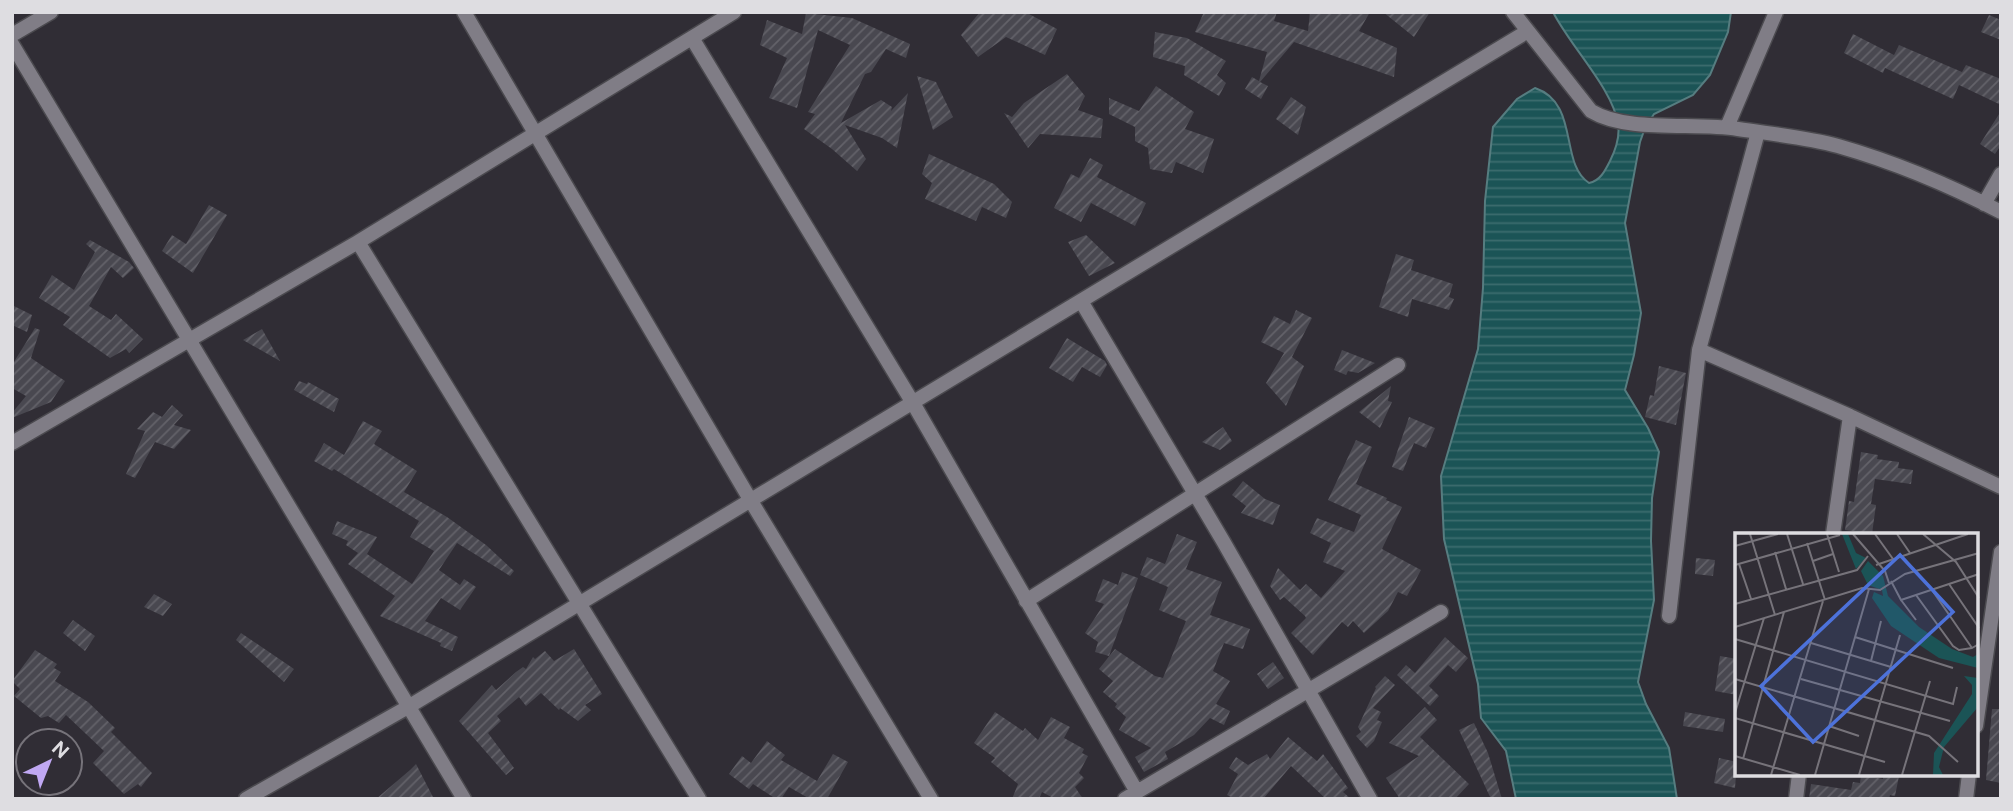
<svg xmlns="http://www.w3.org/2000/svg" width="2013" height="811" viewBox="0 0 2013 811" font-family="'Public Sans',sans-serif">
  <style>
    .water { fill: url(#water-rules); stroke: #567d80; stroke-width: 2 }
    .building { fill: url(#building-hatch) }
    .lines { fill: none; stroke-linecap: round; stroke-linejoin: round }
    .minor-casing { stroke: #4b4a4f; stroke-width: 17 }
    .minor { stroke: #807d86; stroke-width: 14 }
    .inset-road { fill: none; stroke: #76737a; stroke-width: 2 }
    .view { fill: #4d72da; fill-opacity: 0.15; stroke: #4d72da; stroke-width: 3.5 }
    .inset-edge { fill: none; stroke: #dedde1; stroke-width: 3.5 }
  </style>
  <defs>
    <pattern id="water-rules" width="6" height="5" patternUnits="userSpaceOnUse" patternTransform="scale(1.75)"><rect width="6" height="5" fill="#1b5456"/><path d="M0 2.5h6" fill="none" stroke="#3c6c6e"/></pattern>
    <pattern id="building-hatch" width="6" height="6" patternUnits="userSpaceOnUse" patternTransform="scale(1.75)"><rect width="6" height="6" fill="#494850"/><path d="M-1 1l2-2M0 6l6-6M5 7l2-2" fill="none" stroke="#636269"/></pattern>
  </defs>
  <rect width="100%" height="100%" fill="#302d35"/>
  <path class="water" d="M1553,12H1731L1728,32L1710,75L1693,95L1654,114L1645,128L1640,142L1625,223L1641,313L1634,355L1625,390L1648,428L1659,452L1652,498L1651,541L1654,600L1638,682L1646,704L1669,748L1677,799H1516L1506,751L1481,718L1478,684L1444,539L1441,476L1478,349L1483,288L1485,201L1493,127L1517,99L1535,88C1580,103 1559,164 1589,183C1600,181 1605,171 1610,161C1615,151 1620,136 1618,124C1613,89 1570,46 1553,12Z"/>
  <path class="building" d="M980,12L1029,14L1057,29L1045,55L1006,37L978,57L961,35Z
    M1204,12H1277L1274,21L1308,31L1310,12H1370L1359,31L1397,48L1394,77L1294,42L1260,82L1268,86L1261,99L1245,89L1252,77L1259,81L1267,52L1195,32Z
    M1383,12H1430L1414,37Z
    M806,13L852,18L910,44L906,58L886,49L871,72L865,74L841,123L881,100L892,107L891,111L908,93L897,148L882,138L845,125L866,159L857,171L832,149L804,129L815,114L808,112L850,45L818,30L797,108L769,98L787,58L760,45L767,20L802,34Z
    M1989,15L2001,20V40L1981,32Z
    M1155,32L1187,38L1226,61L1217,75L1226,83L1219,96L1184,75L1185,66L1153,57Z
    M1853,34L1894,55L1899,45L1962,72L1966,65L2001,79V105L1959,85L1953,99L1885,68L1883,73L1844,53Z
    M1067,74L1085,96L1078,110L1103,119L1101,138L1040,134L1028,148L1004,113L1012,117L1024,103Z
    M917,76L936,82L953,117L933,130Z
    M1156,86L1194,112L1185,129L1214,139L1203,173L1176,162L1172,173L1150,169L1148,148L1135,141V127L1109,114V98L1139,111Z
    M1291,97L1306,107L1298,135L1276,119Z
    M2001,111V145L1995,154L1980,144Z
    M929,154L994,184L1012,202L1006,218L982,207L976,221L925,199L932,183L922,174Z
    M1090,158L1103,165L1097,177L1146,203L1135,226L1091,203L1081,222L1054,208L1071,174L1079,178Z
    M209,205L227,215L193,273L162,251L172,235L186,244Z
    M1086,235L1115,263L1089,276L1068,242Z
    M90,240L129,262L134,268L123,278L111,267L89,306L111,320L116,314L143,339L129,353L126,349L110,358L63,325L70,317L39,298L52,275L74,290L95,252L86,244Z
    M1396,254L1414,260L1411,270L1453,284L1449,297L1454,299L1449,310L1412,299L1408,317L1379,307Z
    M12,305L32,315L27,332L12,325Z
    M1296,310L1312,318L1292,357L1304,366L1286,406L1266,383L1284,353L1261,342L1274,316L1290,324Z
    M35,328L40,330L31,358L65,381L51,402L12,418V413L26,396L12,388V365Z
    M262,329L280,361L243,340Z
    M1067,338L1105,361L1107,365L1100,377L1082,367L1073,382L1049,368Z
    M1342,350L1375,363L1358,373L1348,371L1346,375L1334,370Z
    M1659,366L1686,373L1676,425L1645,417L1650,395L1654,396Z
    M299,381L307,384L308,382L339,399L334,412L294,390Z
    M1391,386L1388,401L1392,402L1380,428L1359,412Z
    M172,405L183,415L174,425L191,430L174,449L155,442L135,478L126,474L145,431L137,429L153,412L162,417Z
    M1409,417L1435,428L1426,448L1414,443L1403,471L1392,467Z
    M363,421L382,431L374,444L417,471L404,492L447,517L486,545L514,571L510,576L457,543L439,570L460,585L464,579L476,587L460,610L441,598L425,621L458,637L452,651L440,646L441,643L380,616L395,596L348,564L358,553L346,545L348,541L332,534L337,521L377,537L367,554L412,584L434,551L410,537L419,521L334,469L332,471L314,461L324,443L344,455Z
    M1223,427L1232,441L1220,450L1202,442Z
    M1356,440L1372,447L1356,484L1387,498L1386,500L1402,507L1382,549L1421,570L1407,596L1398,592L1388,611L1364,633L1353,621L1348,627L1342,622L1313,655L1291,633L1306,618L1305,616L1284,597L1280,600L1270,586L1278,568L1300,590L1306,584L1321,598L1345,571L1323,562L1331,543L1310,533L1317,518L1354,532L1361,515L1328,500Z
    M1861,452L1878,455L1877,459L1899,462L1898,468L1913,470L1911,484L1875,479L1871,504L1876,505L1872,534L1845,530L1849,501L1854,502Z
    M1243,481L1265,499L1280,505L1273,525L1241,513L1246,506L1232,495Z
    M1177,534L1197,542L1186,569L1222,582L1210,615L1250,629L1243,649L1224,643L1213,671L1230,681L1216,704L1230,711L1224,725L1210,718L1194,735L1165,752L1168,759L1144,772L1135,757L1151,748L1119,730L1126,717L1115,707L1117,704L1103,692L1113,681L1099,669L1115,649L1155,676L1163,678L1186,621L1159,610L1168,587L1140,575L1147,557L1165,564Z
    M1696,558L1715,560L1713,576L1695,574Z
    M1122,572L1138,578L1109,656L1095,652L1098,642L1085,633L1104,604L1095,601L1103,579L1118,585Z
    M154,594L172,604L163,616L144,607Z
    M73,620L95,636L85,651L63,633Z
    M241,633L294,669L284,682L236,640Z
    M1445,637L1468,658L1456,672L1448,665L1429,686L1439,696L1430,706L1397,675L1406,665L1415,673Z
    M574,649L602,694L585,705L591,710L578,721L560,708L559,710L541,693L526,706L519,697L497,716L501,721L488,733L514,768L506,775L459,721L492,685L496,690L516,672L523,667L526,669L533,657L535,659L545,651L554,661Z
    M35,650L57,664L54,668L61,672L55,681L88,702L115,728L111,732L152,773L141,787L138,784L124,794L93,763L104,751L66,715L59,723L48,716L41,718L14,696L20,689L12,681Z
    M1720,656L1737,659V695L1715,691Z
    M1273,662L1284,678L1268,689L1257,674Z
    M1385,676L1395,685L1373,708L1381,712L1377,720L1382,722L1374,741L1367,748L1356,736L1361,732L1358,727L1376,688L1375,687Z
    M1425,707L1437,720L1420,737L1469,784L1455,799H1400L1386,778L1419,756L1389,743Z
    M1992,709H2001V783L1986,780Z
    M995,712L1023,731L1025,728L1038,740L1051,717L1070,727L1064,738L1084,749L1082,753L1088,756L1079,773L1084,778L1075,787L1083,799H1055L1042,792L1039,799H1012L1018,784L991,762L995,758L974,743Z
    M1685,712L1725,719L1723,732L1683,726Z
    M1474,723L1488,753L1502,799H1491L1459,730Z
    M1288,737L1317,761L1323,754L1348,788L1343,792L1351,799H1326L1291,766L1263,799H1235L1227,795L1238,774L1229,768L1236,757L1248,765L1267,754L1270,759Z
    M767,741L785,755L781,760L817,781L833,754L848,762L827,799H810L789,787L781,799H776L753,784L749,789L729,774L742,756L751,763Z
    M1719,758L1737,762L1735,788L1714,783Z
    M416,764L434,799H376L410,770Z
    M1883,774L1899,776L1895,796L1890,795L1889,799H1809L1811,784L1851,790L1853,782L1860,783L1861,775L1883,779Z"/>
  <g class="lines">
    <defs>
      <path id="minor" d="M464,12L751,501L931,799
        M1513,12L1591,111C1627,133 1695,122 1738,129C1771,134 1806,137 1838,146C1894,162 1949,185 2001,212
        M12,35L51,12
        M692,38L913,403L1137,792
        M12,44L464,799
        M1727,127L1776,12
        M1758,132L1699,350L1850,416L2001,487
        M1984,204L2001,174
        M358,242L699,799
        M1081,301L1223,541L1370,799
        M12,443L358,242L734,12
        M1833,534L1850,416
        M1026,601L1398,365
        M1669,616L1699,350
        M1976,726L2001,552
        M246,799L408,707L1528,31
        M1125,799L1441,612
        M1796,799L1799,774
        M1966,799L1969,774"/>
    </defs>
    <use href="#minor" class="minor-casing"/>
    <use href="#minor" class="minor"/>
  </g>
  <g transform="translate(1735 533)">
    <rect width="243" height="243" fill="#302d35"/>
    <path d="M107,1H113L121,20L131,25L121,36ZM133,28L148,43L153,63L184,94L217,116L238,124L243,121V135L204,125L156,93L137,65L139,59L148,63L147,57L133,52L126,38ZM229,143L243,145V174L209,214L204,234L208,242H198L199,220L237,161V152Z" fill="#1b5456"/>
    <path class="inset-road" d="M15,1L40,82M52,1L68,51M92,1L104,39M118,1L150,38L154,50M140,1L158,26M162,1L175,20M188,1L221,29L244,65M72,10L90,67M0,13L43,1M40,19L51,56M78,28L98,21M4,31L16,66M0,32L105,2M141,32L233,1M156,48L166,67L244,41M214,51L244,95M197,57L237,115L244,111M181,62L218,113L224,117L237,115M166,67L181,87M0,71L122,37L133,23M0,94L127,55L145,57L170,41L244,20M120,104L218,135M0,106L218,171L222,154M76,110L156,134M136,128L146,88M0,146L194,203L223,229M66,146L215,188M0,180L29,85M0,185L150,229M94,193L124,203M0,223L65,242M8,226L49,79M36,242L88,68M80,242L134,56M124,242L165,102M167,242L195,148"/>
    <path class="view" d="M165,22L218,79L78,209L26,153Z"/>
    <rect width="243" height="243" class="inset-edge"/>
  </g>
  <rect width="2013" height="811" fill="none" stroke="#dedde1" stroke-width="28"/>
  <g transform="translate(49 762) rotate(43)"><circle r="33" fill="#302d35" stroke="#76737a" stroke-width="2"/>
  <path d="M0-5L12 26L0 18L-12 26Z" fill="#c0a8f3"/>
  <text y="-10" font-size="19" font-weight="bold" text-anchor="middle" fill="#dedde1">N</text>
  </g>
</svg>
